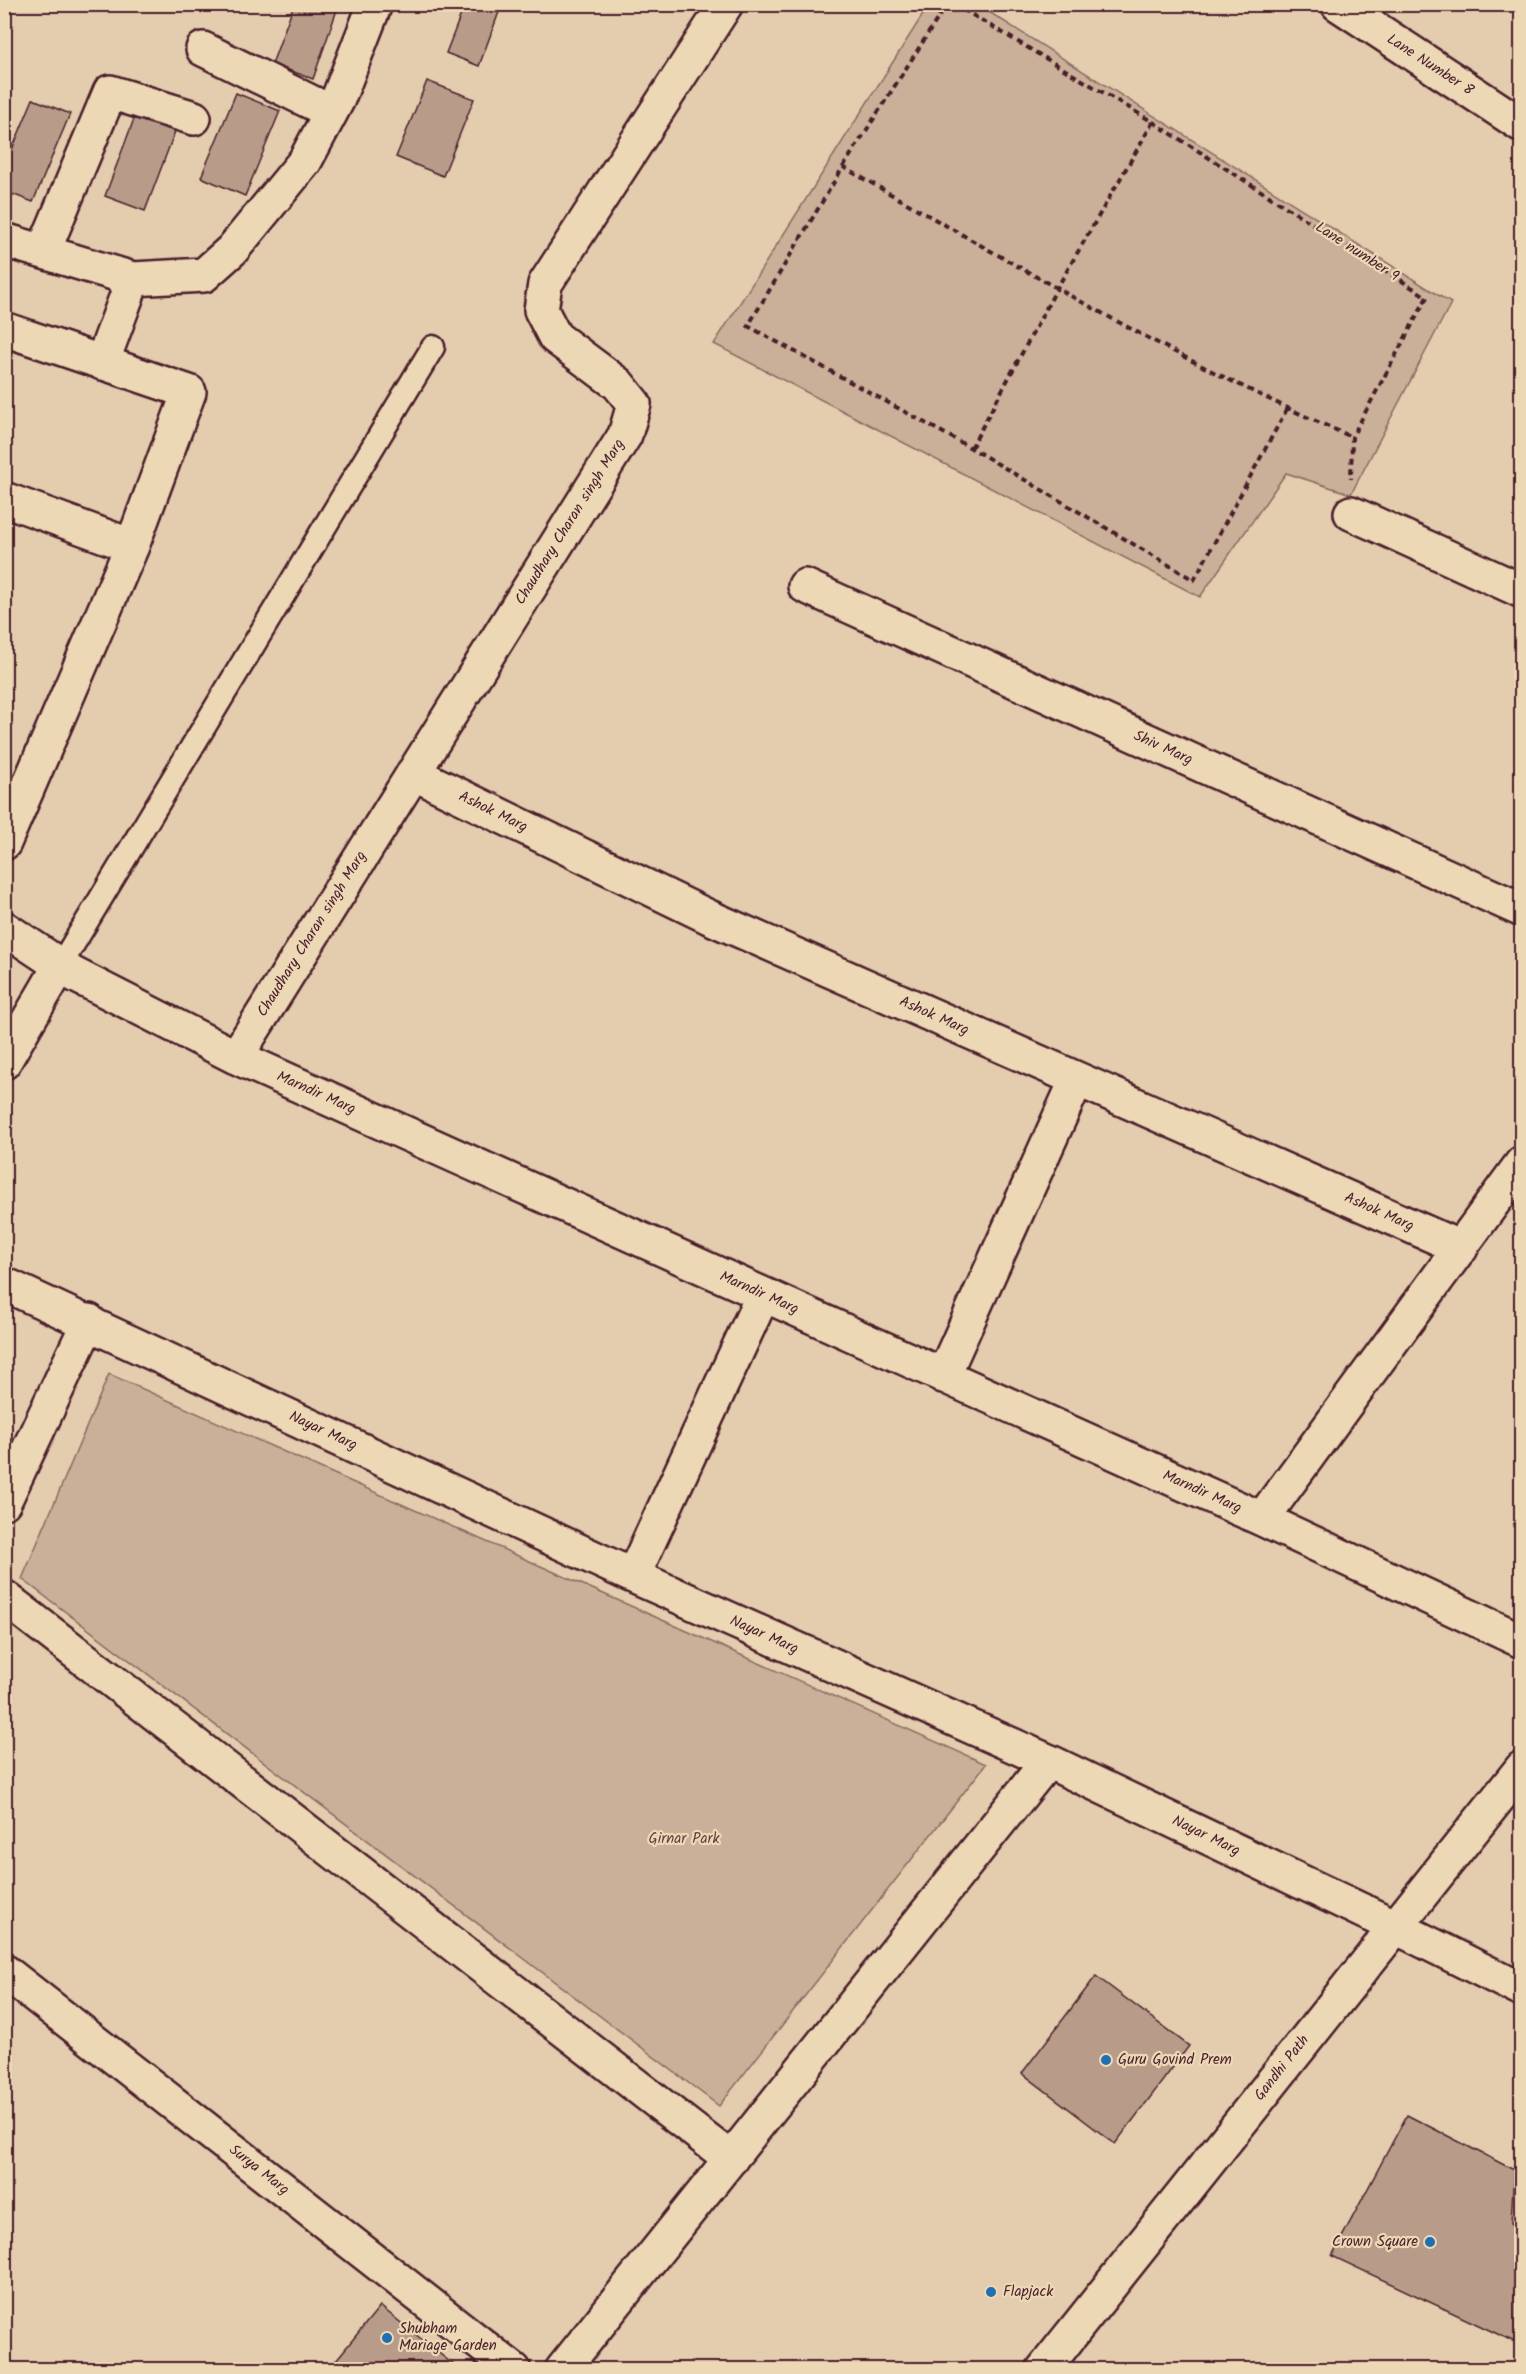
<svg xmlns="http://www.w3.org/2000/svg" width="1526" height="2374" viewBox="0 0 1526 2374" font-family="Kalam,sans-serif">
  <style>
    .green { fill: #cab098; stroke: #8a6862; stroke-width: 1.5 }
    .building { fill: #b89c89; stroke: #4a1f2b; stroke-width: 1.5 }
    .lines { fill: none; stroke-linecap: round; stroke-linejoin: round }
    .service-casing { stroke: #4a1f2b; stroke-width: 27 }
    .minor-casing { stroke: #4a1f2b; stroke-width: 38 }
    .tertiary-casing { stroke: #4a1f2b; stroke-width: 38 }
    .path { stroke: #4a1f2b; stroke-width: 4; stroke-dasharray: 6 4.5; stroke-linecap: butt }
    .service { stroke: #edd8b6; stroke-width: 22 }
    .minor { stroke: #edd8b6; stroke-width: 33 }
    .tertiary { stroke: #edd8b6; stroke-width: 33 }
    .poi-dot { fill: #1f6fb2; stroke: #edd8b6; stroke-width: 2 }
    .labels { text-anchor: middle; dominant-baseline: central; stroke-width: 4.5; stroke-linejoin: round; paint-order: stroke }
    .street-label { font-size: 15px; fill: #4a1f2b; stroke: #edd8b6 }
    .park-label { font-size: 15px; fill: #643c41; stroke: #edd8b6 }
    .poi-label { font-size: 15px; fill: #4a1f2b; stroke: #edd8b6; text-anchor: start }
  </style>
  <rect width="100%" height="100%" fill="#e3cdae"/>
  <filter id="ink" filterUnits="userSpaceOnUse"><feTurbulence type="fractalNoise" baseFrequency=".0167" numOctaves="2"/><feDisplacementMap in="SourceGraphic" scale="12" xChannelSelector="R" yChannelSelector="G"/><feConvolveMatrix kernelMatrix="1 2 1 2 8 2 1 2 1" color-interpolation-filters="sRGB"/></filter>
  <g filter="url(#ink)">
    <path class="green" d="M929,5H978L1451,303L1351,494L1286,473L1200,597L714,344Z
      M109,1374L986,1764L719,2106L22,1579Z"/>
    <path class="building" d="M294,4H339L313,79L272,64Z
      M465,4H502L479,66L446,53Z
      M427,81L474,99L443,176L396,157Z
      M236,93L280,111L245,196L201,177Z
      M33,99L70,114L33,202L4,191V169Z
      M137,111L177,126L145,211L105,196Z
      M1096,1976L1189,2046L1115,2144L1022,2073Z
      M1407,2115L1514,2170L1511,2223L1522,2229L1521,2345L1332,2256Z
      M380,2306L460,2370H328Z"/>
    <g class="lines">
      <defs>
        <path id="service" d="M60,966L433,347"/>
        <path id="minor" d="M1338,4L1522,125
          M203,49L331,112
          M4,240L133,279L102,363
          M44,250L110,92L194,118
          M133,279L204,275L232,250L305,161L338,99L375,4
          M4,329L189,392L132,546L4,843
          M4,499L132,546
          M1351,513L1522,591
          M805,586L1522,910
          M413,773L709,917L1461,1248
          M4,928L73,974L236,1057L1262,1519L1522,1641
          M236,1057L625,435L634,404L618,384L555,337L541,310L545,284L726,4
          M4,1062L60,966
          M4,1284L633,1576L1048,1761L1394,1926L1522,1990
          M943,1376L1077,1079
          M4,1502L89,1321
          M1262,1519L1522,1163
          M633,1576L763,1295
          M4,1597L731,2159
          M4,1971L514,2370
          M562,2370L1048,1761"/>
        <path id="tertiary" d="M1043,2370L1522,1768"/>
      </defs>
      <use href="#service" class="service-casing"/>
      <use href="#minor" class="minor-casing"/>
      <use href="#tertiary" class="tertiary-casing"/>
      <path class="path" d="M954,4L1153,122L1427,297L1352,437L1351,479
        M843,167L947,4
        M1287,409L1194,580L971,448L748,326L843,167C1010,261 1176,361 1352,437
        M971,448L1057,288L1153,122"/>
      <use href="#service" class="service"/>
      <use href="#minor" class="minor"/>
      <use href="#tertiary" class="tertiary"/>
    </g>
  </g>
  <g class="poi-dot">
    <circle cx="1106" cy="2060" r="6"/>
    <circle cx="1430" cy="2242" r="6"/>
    <circle cx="991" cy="2292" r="6"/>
    <circle cx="387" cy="2338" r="6"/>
  </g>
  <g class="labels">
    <g class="street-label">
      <text transform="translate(1430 65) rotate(33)">Lane Number 8</text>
      <text transform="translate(1357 252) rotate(33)">Lane number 9</text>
      <text transform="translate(570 522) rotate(-58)">Chaudhary Charan singh Marg</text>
      <text transform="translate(1163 748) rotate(24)">Shiv Marg</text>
      <text transform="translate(493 812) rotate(26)">Ashok Marg</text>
      <text transform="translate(312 934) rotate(-58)">Chaudhary Charan singh Marg</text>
      <text transform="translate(934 1016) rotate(24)">Ashok Marg</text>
      <text transform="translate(316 1093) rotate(24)">Marndir Marg</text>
      <text transform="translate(1379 1212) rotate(24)">Ashok Marg</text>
      <text transform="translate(759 1293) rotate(24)">Marndir Marg</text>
      <text transform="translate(323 1431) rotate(25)">Nayar Marg</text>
      <text transform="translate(1202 1492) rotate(24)">Marndir Marg</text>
      <text transform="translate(764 1635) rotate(24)">Nayar Marg</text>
      <text transform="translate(1206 1836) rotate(26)">Nayar Marg</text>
      <text transform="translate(1282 2068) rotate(-52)">Gandhi Path</text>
      <text transform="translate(259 2170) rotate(38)">Surya Marg</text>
    </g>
    <g class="park-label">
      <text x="684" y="1839">Girnar Park</text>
    </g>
    <g class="poi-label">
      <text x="1118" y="2060">Guru Govind Prem</text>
      <text x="1418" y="2242" text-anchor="end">Crown Square</text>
      <text x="1003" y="2292">Flapjack</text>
      <text x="399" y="2329">Shubham<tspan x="399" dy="17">Mariage Garden</tspan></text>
    </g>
  </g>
  <rect width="1526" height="2374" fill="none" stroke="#edd8b6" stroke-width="24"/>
  <rect x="12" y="12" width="1502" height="2350" fill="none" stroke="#4a1f2b" stroke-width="2" filter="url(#ink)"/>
</svg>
